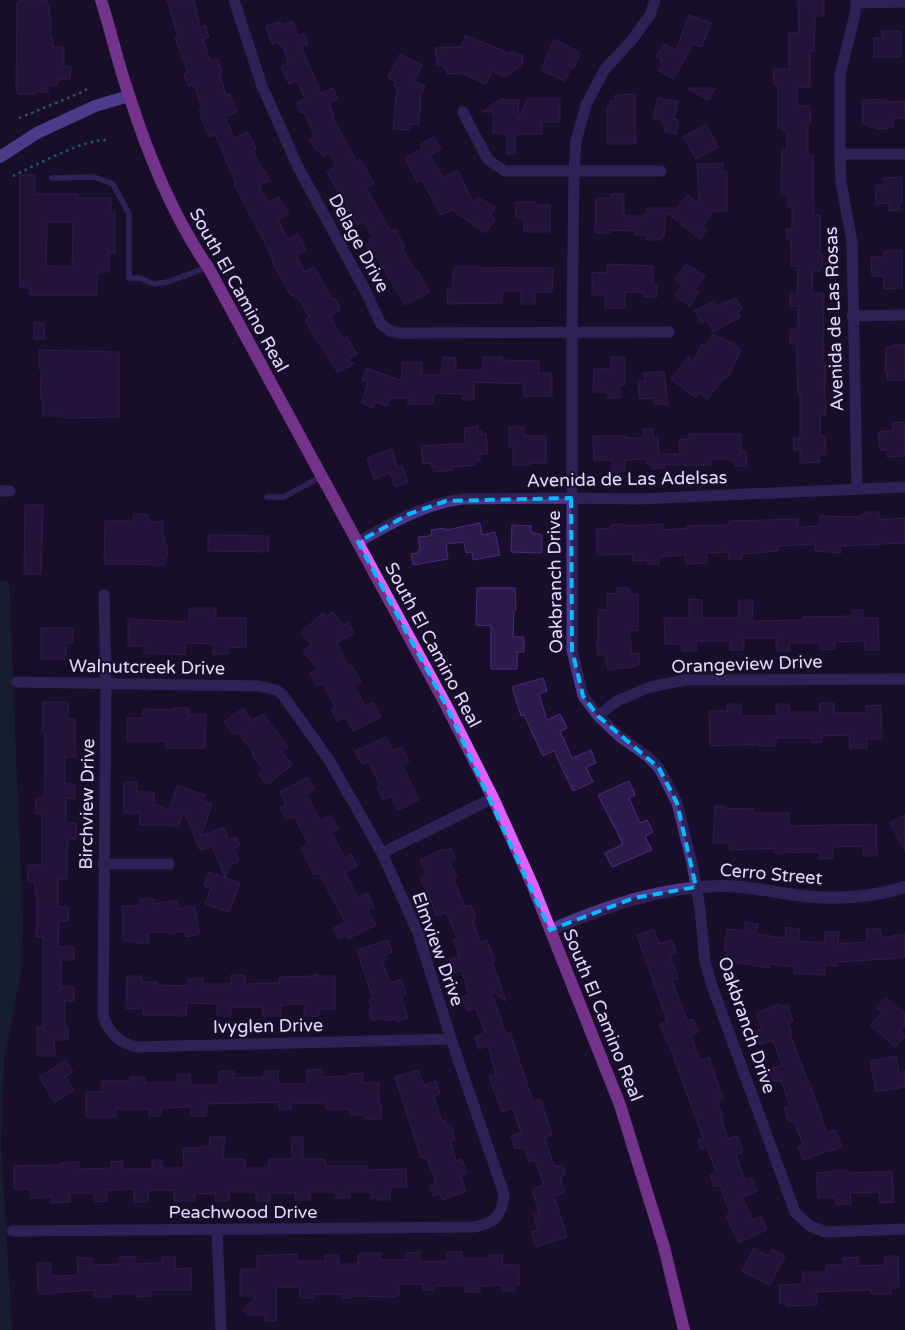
<svg xmlns="http://www.w3.org/2000/svg" width="905" height="1330" viewBox="0 0 905 1330" font-family="'Varela Round',sans-serif">
  <style>
    .green { fill: #123035 }
    .building { fill: #2d1a4d; stroke: #482b7a; fill-rule: evenodd }
    .lines { fill: none; stroke-linecap: round; stroke-linejoin: round }
    .path { stroke: #29b1c2; stroke-width: 2.5; stroke-dasharray: 2.5 4; stroke-linecap: butt }
    .service { stroke: #4a388c; stroke-width: 5.5 }
    .minor { stroke: #4a388c; stroke-width: 11 }
    .tertiary { stroke: #4a388c; stroke-width: 12 }
    .secondary { stroke: #8c70ff; stroke-width: 12 }
    .primary { stroke: #df60ff; stroke-width: 12 }
    .marked { fill: none; stroke: #05baff; stroke-width: 4; stroke-dasharray: 10 6; stroke-linejoin: round }
    .labels { text-anchor: middle; dominant-baseline: central; stroke-width: 4; stroke-linejoin: round; paint-order: stroke }
    .street-label { font-size: 18px; fill: #e4d9ff; stroke: #190f2a }
  </style>
  <rect width="100%" height="100%" fill="#190f2a"/>
  <path class="green" d="M9,581L23,925L21,972L4,1061L1,1145L12,1330H0V582Z"/>
  <path class="building" d="M19,0H47V4H49V15H51V38H53V47H64V67H71L70,79L58,80L57,85H48V92H36V94H18V91H16L17,2H19Z
    M167,0H194L200,27L205,25L209,37L203,39L210,61L218,59L222,72L219,73L226,95L230,94L237,112L225,117L234,138L248,132L256,149L253,151L263,171L265,170L270,181L259,185L268,203L279,197L289,214L278,220L288,239L298,234L306,250L296,255L305,272L314,267L332,299L335,298L341,310L330,316L343,339L347,337L357,354L346,360L354,363L338,373L319,342L318,343L305,320L309,317L298,297L295,298L294,295L291,296L273,263L271,255L234,184L236,183L215,134L209,137L199,111L202,109L194,85L188,86L184,74L188,72L175,38L178,37Z
    M798,0H824V16H815L814,51H810V87H797V106H810L811,123H808V156H813L814,215H820V255H823L822,269H819V272H812V293H824L823,362H825L826,382H824L826,415H820V436H825L826,455H819L820,462L807,463H800V449L794,450L793,439L800,438V393H798L796,344H790V330L798,327V306H790V294H797L798,266H791V240H787V229H792V207H788V194H781V181L782,150H787V131H783V128H778V85H774L773,69H789L788,33H799Z
    M689,15L711,23L702,47L692,44L690,50L673,79L658,70L662,64L660,62L662,60L656,56L664,44L676,51Z
    M293,21L298,36L304,34L308,44L301,46L321,93L333,88L338,99L329,103L334,115L332,116L356,161L360,159L374,184L366,188L391,232L395,229L405,247L402,248L415,271L417,270L429,292L405,305L383,268L375,256L372,258L366,245L369,243L368,240L373,237L364,221L357,225L327,172L336,166L330,153L323,157L319,150L316,151L310,140L315,137L304,112L301,113L297,103L305,99L297,80L289,84L281,66L289,63L282,45L280,46L278,42L272,44L266,26L280,22L281,25Z
    M882,31H901V57H874V38H882Z
    M465,35L511,54L512,51L523,56L522,65L504,77L492,71L486,84L461,73L447,74V68L444,69V66H437L435,48L462,47Z
    M554,39L580,53L574,68L571,67L565,81L541,70Z
    M400,54L422,65L414,81L425,86L421,94L419,124H410V130L393,129L397,88L394,86L396,82L388,78Z
    M687,88H716L708,100Z
    M635,94L636,144H607V109L608,106H610V101H615V95Z
    M658,98L678,101L674,119L679,120L676,134L664,132L665,125L662,124V120L653,118Z
    M500,99L519,100L518,120L527,99H560V122H542V134H516L515,154H507V134L493,133V112H483Z
    M887,99V102L905,101V118H893V127L890,128L876,129V127H869V124L863,125L862,100Z
    M706,124L718,147L696,159L683,137Z
    M434,137L441,149L430,155L443,178L457,170L474,203L478,197L495,208L490,215L495,219L486,233L452,210L441,215L422,180L417,182L405,158L422,149L421,144Z
    M723,163V172H727V211H714L703,226L707,230L700,239L666,212L664,237H661V240H646V235H636L634,231L610,230V233H595L596,198H611V194H624V216H644V214H647V208H677L688,195L699,204L697,164Z
    M20,175H35V194H78V198H111V212H115V253H109V272H98L96,295H30V288H20ZM47,222H73L72,267L46,266Z
    M902,177V203H899L900,210L889,211V203L876,204V185H884V178Z
    M516,202H536V205H550V232H524V218H516Z
    M902,250V288L884,289V276H872L871,257H884V251Z
    M608,264L653,266V284H657V297H644V293L625,292V308H605V295H592V272L607,273Z
    M686,264L705,276L695,290L699,292L690,306L675,296L682,285L675,280Z
    M455,267L553,268L552,292H535V304H521V291H502V303L448,304L447,288H453L452,272H455Z
    M736,298L742,309L738,312L740,317L713,332L707,320L701,323L695,311L714,301L717,306Z
    M34,323H44V339H34Z
    M713,334L736,345L735,346L741,350L728,377L726,376L707,399L700,393L696,398L671,379L688,357L693,362L702,344L706,346Z
    M893,345H905V380H887L888,373H885L886,347H893Z
    M39,350L119,352V417L66,418L62,416H42L43,400H41L40,383L42,369H39Z
    M443,357L456,358V370L483,371V357H502V360L539,361V373H552V396H524V384L474,382V400H463V394L434,393L433,404H408V398H390L387,406L375,402L373,408L362,403L368,383L362,380L367,368L402,381V363H422V375H441Z
    M611,357H625V385H620V398H608V392H593L594,369H611Z
    M664,371L668,404L655,405L654,398L640,399L638,382L645,381L644,373Z
    M904,422L905,456L887,457V450H880L878,432L893,431L892,423Z
    M478,426V431L482,430V434H486L488,454H480V460L475,461V465L453,467V470L434,472L433,466H431V463L423,464L421,446L465,443L464,428Z
    M509,427H524V435L546,436V463H530V465H513V447H509Z
    M643,429H653V438L658,437L659,454H680L679,440L689,439V434H741V451H746L747,466H735L734,460H730V459H710V465H664V468L652,469V464H646V459L625,460V472H612V460L594,461L593,436H625V438H644Z
    M392,449L398,468L402,466L408,482L395,487L390,473L374,479L367,458Z
    M25,505H43L41,574H24Z
    M865,512H879V520L905,518V543L840,546L841,553L815,551V544L778,546V551L742,554V559H729L728,552L706,553L707,563L686,564L685,555L660,557L659,564L648,565V560L633,561L632,554L597,555L596,529L611,528V525L625,524V526L663,524V530L687,528V526L729,525V521L798,519V527L820,526V516L861,517V514H865Z
    M134,514L149,515V522H163V538H165V545L167,546V557L165,558V565L104,564L105,521H133Z
    M480,523L482,535L495,532L500,555L473,560L472,552L466,553L464,542L446,544L448,559L413,565L411,554L418,553V550H420L418,537L429,536L432,534L431,530L445,528L446,530Z
    M512,525L531,526V532L542,535V553L511,552Z
    M208,535L269,536L268,552L208,551Z
    M477,588H515L516,610H514L513,637H524V652H517V669H491V626L476,625Z
    M616,588H629L630,595H638V631L629,630L632,654L638,653L640,664L633,665L634,667L608,670L605,654L598,655L596,640H598V610H607V594L617,593Z
    M689,599L702,600V618H738L739,600H753L752,621L803,620V617L852,616V610H863V618H878L879,650H865L864,641L835,642V649L820,650V643H789L790,651H776V638H744V650H730V641H696L697,651H682V644H665L664,618H689Z
    M189,608H216V618H246V648L228,647V654H213L214,644L186,643L185,655L171,654L144,653V646H128V619L189,622Z
    M332,612L344,625L348,622L354,633L337,643L348,666L351,664L361,682L354,686L365,706L373,702L381,717L353,731L346,717L337,721L331,709L335,707L323,683L316,686L310,673L318,669L303,651L311,644L301,632L323,613L326,617Z
    M41,628H73V643H66V659H41Z
    M543,678L547,691L539,694L547,720L560,714L567,728L560,731L572,758L591,750L596,763L586,767L593,782L573,791L554,751L543,756L524,715L521,716L512,687Z
    M43,702H68V719H75L76,757H65V784H75V798H66V823H76V839H68L67,879H58V907H69L68,921H59L58,947H74V960H61V987H74V1001H65V1027H68V1040H54L55,1056H37V1027H43V937H36L37,895H35V882H28V865H42V814H36V798H44L45,733H42Z
    M820,703H834V713H866V706L881,705L882,739H867V748L850,749L849,735L822,736V742L812,743V738H776V746H759V744L710,746L709,711H727V704H741V716H776V704H789V712H820Z
    M174,708H189V715H206L205,748H166V741H127V718H143V709L174,710Z
    M243,708L252,721L263,714L288,747L282,752L292,765L267,785L258,773L263,769L252,755L254,754L238,732L234,735L224,722Z
    M386,737L393,751L402,747L409,761L402,765L419,800L398,810L391,796L383,800L377,787L380,786L368,761L362,764L355,751Z
    M308,777L314,790L306,794L320,821L331,815L338,829L331,832L345,858L351,854L357,866L345,872L358,898L368,893L374,907L368,910L376,925L348,939L347,935L339,939L333,928L345,922L319,873L314,875L301,848L308,844L295,817L293,818L292,816L286,819L280,808L286,805L280,792Z
    M629,781L635,795L629,798L640,823L647,820L653,832L645,836L652,850L612,867L605,853L623,844L598,795Z
    M124,782H137V792H154V804L169,810L177,786L205,795L203,801L212,804L201,836L224,827L229,840L236,837L240,846L234,848L239,861L230,865L225,878L212,846L200,850L184,811L178,827L172,825H140V813H124Z
    M715,806H724V808L754,809V813H789V826L876,824L877,856H863V846L833,847V858L820,859V852L775,853V848L730,850V843H713Z
    M905,815V851L890,823Z
    M451,848L456,858L449,861L457,877L454,879L465,907L471,905L476,918L473,920L480,942L487,940L495,961L492,962L506,1001L491,991L506,1034L510,1032L533,1102L540,1099L543,1107L552,1135L544,1137L554,1166L556,1165V1167L562,1165L565,1175L560,1177L565,1192L554,1196L567,1237L536,1247L531,1232L538,1230L533,1214L539,1212L532,1189L544,1185L535,1160L529,1162L524,1147L515,1149L511,1136L521,1133L513,1108L502,1112L489,1076L496,1074L488,1046L479,1049L475,1037L485,1033L476,1008L467,1011L462,997L469,995L461,970L454,973L450,959L459,956L453,940L457,938L446,912L436,916L432,904L420,878L427,875L420,860L443,849L444,851Z
    M209,872L240,883L229,912L205,904L211,888L204,886Z
    M140,899H154V904L177,900L179,909L194,906L200,934L186,937L184,931L170,934L169,932H148L149,943H136L135,941H123L122,906H140Z
    M745,922L758,924L756,934L785,938L786,927L800,929L798,941L824,943L825,931L839,932L838,944L867,942L866,929H880L881,938L905,934V957L889,959L837,962V966L825,965L824,975L794,973L795,967L770,964L769,968L726,961L728,952L724,951L727,929L744,931Z
    M654,929L659,944L672,940L676,953L670,955L678,978L672,980L687,1021L693,1019L698,1032L691,1035L700,1061L709,1057L723,1099L717,1101L723,1116L721,1117L728,1139L737,1136L743,1152L736,1155L745,1180L752,1177L757,1191L742,1197L753,1220L761,1216L766,1226V1230L739,1243L726,1216L730,1213L720,1185L714,1187L710,1175L716,1172L707,1147L701,1149L698,1140L703,1138L669,1044H668L660,1024L667,1021L637,935Z
    M388,940L392,952L385,955L387,959L382,961L390,983L401,979L406,994L401,995L408,1018L397,1022L396,1019L384,1021L383,1018L372,1021L369,1009L372,1008L369,1000L373,999L357,950Z
    M316,974L317,976H335V1009H319V1016H304V1004L281,1005V1016H263L262,1007H231V1016H217V1004L187,1003L186,1016H173V1015H143V1008L126,1009L127,976H142V982H157V985L188,986V979H203V984H231V975H245V984L279,983V977L313,976Z
    M886,997L905,1013V1026L900,1031L905,1037L895,1047L870,1025L882,1013L876,1008Z
    M780,1004L781,1007L787,1004L793,1021L788,1023L792,1033L790,1034L808,1082L809,1081L827,1133L835,1130L842,1147L830,1151V1150L803,1160L798,1147L803,1145L794,1121L789,1122L784,1108L790,1106L781,1080L774,1082L769,1070L782,1065L773,1040L760,1045L755,1031L762,1029L756,1013Z
    M896,1056L899,1073L905,1071V1087L876,1092L870,1061Z
    M66,1060L73,1072L65,1077L74,1090L55,1102L39,1077Z
    M322,1069V1077L349,1076V1074L363,1073V1083H379V1104H382L381,1119H366L365,1115H350L349,1109H326L325,1103H291V1109H279V1102L207,1104L206,1116H191V1107L162,1108L160,1116H149V1109H116V1117H86V1092H102V1081H130V1077H145V1083H177V1075L190,1074L191,1085H219V1071H234V1078L264,1077V1071H278V1084H307V1070Z
    M418,1070L423,1085L436,1081L440,1094L434,1096L442,1122L445,1120L447,1126L451,1125L455,1140L450,1141L456,1161L462,1159L467,1173L461,1176L466,1191L442,1200L440,1194L433,1196L429,1186L436,1183L426,1157L421,1158L395,1077Z
    M210,1137H225L223,1159H245V1168H268L269,1159H292V1137H303V1159H325L326,1166H367V1170L406,1169L407,1187H390V1200H377V1198H371V1192H350V1198H336V1192H310V1200H295V1193H270V1201H256V1192H229V1201H215V1193L195,1194V1201H174V1190H148V1202H134V1189L107,1190V1201L94,1202V1193H70V1202L52,1203V1197L30,1198V1189H14V1166L62,1165L60,1163L79,1162V1169L111,1168V1162L122,1161L123,1169H152V1160H162V1168H184L183,1148L209,1147Z
    M848,1170V1173L892,1171L894,1202L880,1203L879,1192L850,1193L851,1204L836,1205L835,1197L818,1198L816,1173Z
    M754,1248L768,1256L772,1249L785,1256L770,1285L742,1271Z
    M420,1252V1262L447,1261V1252H462V1259H488V1255H502L503,1265H519V1285H515V1291H502V1285L480,1286V1292H465V1285L434,1286V1290H423V1284H399V1295H397V1297L351,1296V1298H342V1294H314V1298H300V1287H276V1321H265V1315H248L243,1310L256,1296H240V1269H257V1256L297,1254V1261H325V1255H338L339,1264H358V1255L365,1253H380V1260H406V1253Z
    M135,1256V1264L162,1263V1257H175L176,1269L191,1268L192,1290H150L151,1296L136,1297V1293L110,1294V1297H94V1290L38,1294L37,1263H51V1276L78,1275L77,1258H92V1265L120,1264V1257Z
    M884,1256H898L899,1288H891V1294H871V1290L816,1292L817,1305L787,1306V1304H780L779,1285L803,1284L802,1272H826V1265H843V1258L858,1257V1266L885,1265Z"/>
  <g class="lines">
    <path class="path" d="M19,118L85,91L88,86
      M13,176C34,166 86,138 108,140"/>
    <path class="service" d="M52,178L94,177L113,184L129,214V278H140L154,284L168,282L208,267
      M267,497H284L322,476"/>
    <path class="minor" d="M234,0L262,86L298,167L365,290L381,324L390,331L401,333L669,332
      M655,0L650,15L631,41L605,69L586,105L576,141L574,170L572,332V650L583,696L598,716L619,736L647,756L659,768L677,803L692,863L700,909L705,962L712,986L795,1212L810,1226L826,1232L905,1229
      M857,0L854,18L840,75V154L841,182L852,242L857,488
      M856,3L905,2
      M463,112L488,160L505,171H661
      M840,154H905
      M852,316L905,315
      M0,491H10
      M358,542C392,523 424,504 463,499L571,498L639,499L905,487
      M104,595L106,683L103,1014C107,1032 118,1042 136,1047L451,1039
      M598,716L617,701L650,687L685,680L905,679
      M382,853L493,798
      M103,864H169
      M217,1229L221,1330
      M12,1231L474,1227C495,1223 502,1216 504,1194L451,1039L418,933L382,853L329,760L282,694L276,690L259,686L17,682"/>
    <path class="tertiary" d="M550,930C607,906 664,885 727,886C756,887 785,895 814,897C844,899 877,896 905,887"/>
    <path class="secondary" d="M0,157L37,133L95,106L129,96"/>
    <path class="primary" d="M101,0C111,31 118,64 129,95C148,155 172,215 208,267L446,705L493,798L532,884L620,1105L664,1247L684,1330"/>
  </g>
  <path d="M0 0H905V1330H0ZM571,498L572,650L583,696L598,716L659,768L677,803L696,887L634,898L550,930L446,705L358,542L409,514L446,501Z" fill="#190f2a" fill-opacity=".55" fill-rule="evenodd"/>
  <path class="marked" d="M571,498L572,650L583,696L598,716L659,768L677,803L696,887L634,898L550,930L446,705L358,542L409,514L446,501Z"/>
  <g class="labels">
    <g class="street-label">
      <text transform="translate(359 243) rotate(62)">Delage Drive</text>
      <text transform="translate(239 290) rotate(61)">South El Camino Real</text>
      <text transform="translate(834 319) rotate(-92)">Avenida de Las Rosas</text>
      <text transform="translate(627 479) rotate(-1)">Avenida de Las Adelsas</text>
      <text transform="translate(555 582) rotate(-91)">Oakbranch Drive</text>
      <text transform="translate(433 645) rotate(62)">South El Camino Real</text>
      <text transform="translate(747 664) rotate(-2)">Orangeview Drive</text>
      <text transform="translate(147 667) rotate(1)">Walnutcreek Drive</text>
      <text transform="translate(87 804) rotate(-89)">Birchview Drive</text>
      <text transform="translate(771 874) rotate(5)">Cerro Street</text>
      <text transform="translate(438 949) rotate(70)">Elmview Drive</text>
      <text transform="translate(603 1015) rotate(68)">South El Camino Real</text>
      <text transform="translate(747 1025) rotate(71)">Oakbranch Drive</text>
      <text transform="translate(268 1026) rotate(-1)">Ivyglen Drive</text>
      <text x="243" y="1212">Peachwood Drive</text>
    </g>
  </g>
</svg>
